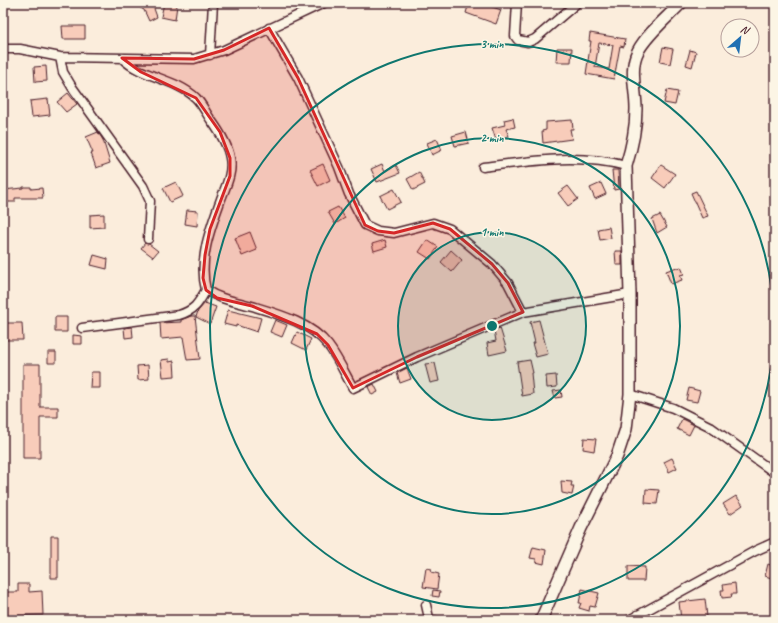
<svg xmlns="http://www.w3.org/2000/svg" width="778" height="623" viewBox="0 0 778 623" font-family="Caveat,sans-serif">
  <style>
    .building { fill: #f8ccba; stroke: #4a1f2b; fill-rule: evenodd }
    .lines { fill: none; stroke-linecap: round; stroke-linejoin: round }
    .street-casing { stroke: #4a1f2b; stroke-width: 11 }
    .secondary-casing { stroke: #4a1f2b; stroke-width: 14 }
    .street { stroke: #fcf5e5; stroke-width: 8 }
    .secondary { stroke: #fcf5e5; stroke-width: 11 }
    .marked { fill: #d62828; fill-opacity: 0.2; stroke: #d62828; stroke-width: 3; stroke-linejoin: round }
    .ring { fill: none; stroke: #0f766e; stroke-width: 2 }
    .centre { fill: #0f766e; stroke: #fcf5e5; stroke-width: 2 }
    .ring-label { font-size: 12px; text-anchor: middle; font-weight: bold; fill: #0f766e; stroke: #fcf5e5; stroke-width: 3; stroke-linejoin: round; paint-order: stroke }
  </style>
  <rect width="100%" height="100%" fill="#fbeddc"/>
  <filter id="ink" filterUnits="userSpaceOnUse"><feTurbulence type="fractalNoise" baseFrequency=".025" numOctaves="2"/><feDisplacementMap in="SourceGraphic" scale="8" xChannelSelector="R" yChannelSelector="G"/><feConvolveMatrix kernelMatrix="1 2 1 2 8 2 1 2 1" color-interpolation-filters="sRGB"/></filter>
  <g filter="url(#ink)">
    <path class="building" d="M132,3H152L157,17L149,21L144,10Z
      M164,3L177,5L175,20L161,17Z
      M469,3H481L501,10L496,24L466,13Z
      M62,26H85V39H63Z
      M590,33L625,39L624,47L620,46L614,79L586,74L591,41H589ZM599,43L613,45L609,69L595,67Z
      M663,47L673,49L670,64L660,62Z
      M557,48H572L571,62H556Z
      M690,50L696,52L692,67L686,65Z
      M46,66L47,81L35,82L34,67Z
      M667,90L678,92L675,105L664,103Z
      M68,93L77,104L66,112L57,102Z
      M48,99L50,115L32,117L30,101Z
      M513,118L515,127L506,129L509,136L496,140L492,128L505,125L504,120Z
      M572,120L573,129H570L572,139L543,143L542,131L546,130V122Z
      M98,132L103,140L110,163L96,168L91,153H93L86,137Z
      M466,132L469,143L455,146L452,136Z
      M437,139L442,150L432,155L427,143Z
      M323,164L330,180L318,186L310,170Z
      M382,164L385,171L396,165L400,173L377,182L371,169Z
      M661,165L675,174L665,188L652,178Z
      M612,170H618L619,189L614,190Z
      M419,172L425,184L413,190L407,179Z
      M176,182L183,196L170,202L163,188Z
      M601,183L606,194L595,199L590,188Z
      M568,186L578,199L568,206L558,193Z
      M23,187H31V189L42,188L43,198H15V202H3V190L23,188Z
      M394,189L401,202L387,209L380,196Z
      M696,191L708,216L702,218L691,193Z
      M338,207L345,218L335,224L328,212Z
      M187,210L198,211L197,226L185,224Z
      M104,214V227L90,228V215Z
      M660,215L667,227L657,233L652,219Z
      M609,227L611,238L600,240L598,229Z
      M250,232L257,250L242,256L235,238Z
      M385,240L387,247L374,251L372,244Z
      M427,240L438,247L430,259L419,252Z
      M145,243L149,244L158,251L153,257L141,248Z
      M451,250L462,260L452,272L441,262Z
      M615,251H622V265H616Z
      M94,255L108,259L107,269L91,265Z
      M677,267L678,268L681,267L684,274L680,275L682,280L671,284L666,271Z
      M205,303L216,307L210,324L196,317L198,311Z
      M228,310L261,318L257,332L236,325V327L224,324Z
      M191,316H195L200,359L187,360L183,337L161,339L160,323L181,322V320Z
      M55,317H67V332H55Z
      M275,320L287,325L282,337L270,332Z
      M539,320L548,354L536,357L532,343H535L530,322Z
      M3,323H22L23,340H3Z
      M132,327L133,337L125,338L124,328Z
      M500,328L507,351L489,355L487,343L496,341L494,330Z
      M297,332L311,339L306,350L292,343Z
      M73,335L82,336V344H73Z
      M48,352H56V363H48Z
      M169,359V362L174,361L175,376L163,377L161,360Z
      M530,360L533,373H531L533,394L522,396L517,362Z
      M435,363L439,381L430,383L425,364Z
      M23,364H40V407H58V417H40V458H23Z
      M148,365L149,379L138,380L137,366Z
      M407,368L411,379L400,383L397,373Z
      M91,372H100V388H90Z
      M556,375L557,387L547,388L546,376Z
      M374,384L378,392L372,395L368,387Z
      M689,388L700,391L697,402L686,400Z
      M561,390L562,397L555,398L553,391Z
      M682,419L694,425L689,435L677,429Z
      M584,438L596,439L594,451L583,449Z
      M672,458L677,468L669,472L664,462Z
      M561,481L572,482L571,486H574L572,495L562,493Z
      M646,489L659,490L657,504L645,503Z
      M736,496L743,505L730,514L723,504Z
      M51,536H58V578H51Z
      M533,547L546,550L544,564L536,562V559L530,558Z
      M768,564L775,567V579L765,576Z
      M628,566L645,567L644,581H628Z
      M426,568L432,569L431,572L439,574L437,589L423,587Z
      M735,583L736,594H731L732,597L722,598L721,590H724L723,585Z
      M18,584H29V592L42,591L43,615L3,616V592H18Z
      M582,589L599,593L595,607L590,606L589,611L579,608L581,603H579Z
      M433,590L440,591L439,597L432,596Z
      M705,599L707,617L681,620L679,602Z"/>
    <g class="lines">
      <defs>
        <path id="street" d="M517,3L515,36L518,40L528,42L535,39L577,3
          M269,28L298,78L339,167L349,194L365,225L378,231L394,233L433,223L450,229L492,264L508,283L523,312
          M3,49H20L60,57L194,59L224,50L324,3
          M210,55L213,3
          M60,57L63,72L72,87L143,186L150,201L148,239
          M122,58C142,78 175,78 196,98C202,104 206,113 211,120C219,131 228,145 230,158C233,172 226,186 221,199C211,227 198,259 206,290C221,300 235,301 252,306C278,314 311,323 328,345C338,358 345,374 353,388L417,357L523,312L630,294
          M483,167C531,161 579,153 626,166
          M82,328L179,315C195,310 198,304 206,290
          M630,394L673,408L709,426L775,473
          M426,605L429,618L434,620
          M637,615L647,620
          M629,620L755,551L775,542"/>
        <path id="secondary" d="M541,620L581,528L617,456L626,429L630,394V294L626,166C632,147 636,128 636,109C636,90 629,68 638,51C647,34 668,17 681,3"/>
      </defs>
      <use href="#street" class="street-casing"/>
      <use href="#secondary" class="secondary-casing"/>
      <use href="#street" class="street"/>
      <use href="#secondary" class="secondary"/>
    </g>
  </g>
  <path class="marked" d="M269,28L298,78L365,225L378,231L394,233L433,223L450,229L492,264L508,283L523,312L417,357L353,388L328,345L317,334L252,306L217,298L206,290L203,278L205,255L210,229L230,176V158L220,132L196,98L141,72L122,58L194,59L224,50Z"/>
  <circle cx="492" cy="326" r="94" fill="#0f766e" fill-opacity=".12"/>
  <g class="ring">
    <circle cx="492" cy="326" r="94"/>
    <circle cx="492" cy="326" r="188"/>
    <circle cx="492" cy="326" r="282"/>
  </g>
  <circle cx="492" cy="326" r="6" class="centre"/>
  <g class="ring-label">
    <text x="492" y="48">3 min</text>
    <text x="492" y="142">2 min</text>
    <text x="492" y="236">1 min</text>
  </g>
  <rect width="778" height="623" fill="none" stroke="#fcf5e5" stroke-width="16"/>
  <rect x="8" y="8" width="762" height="607" fill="none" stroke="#4a1f2b" stroke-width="1.5" filter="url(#ink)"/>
  <g transform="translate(740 38) rotate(28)"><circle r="19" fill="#fcf5e5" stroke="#b59f9b"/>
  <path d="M0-3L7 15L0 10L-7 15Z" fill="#1f6fb2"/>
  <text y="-6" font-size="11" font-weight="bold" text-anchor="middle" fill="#4a1f2b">N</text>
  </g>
</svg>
